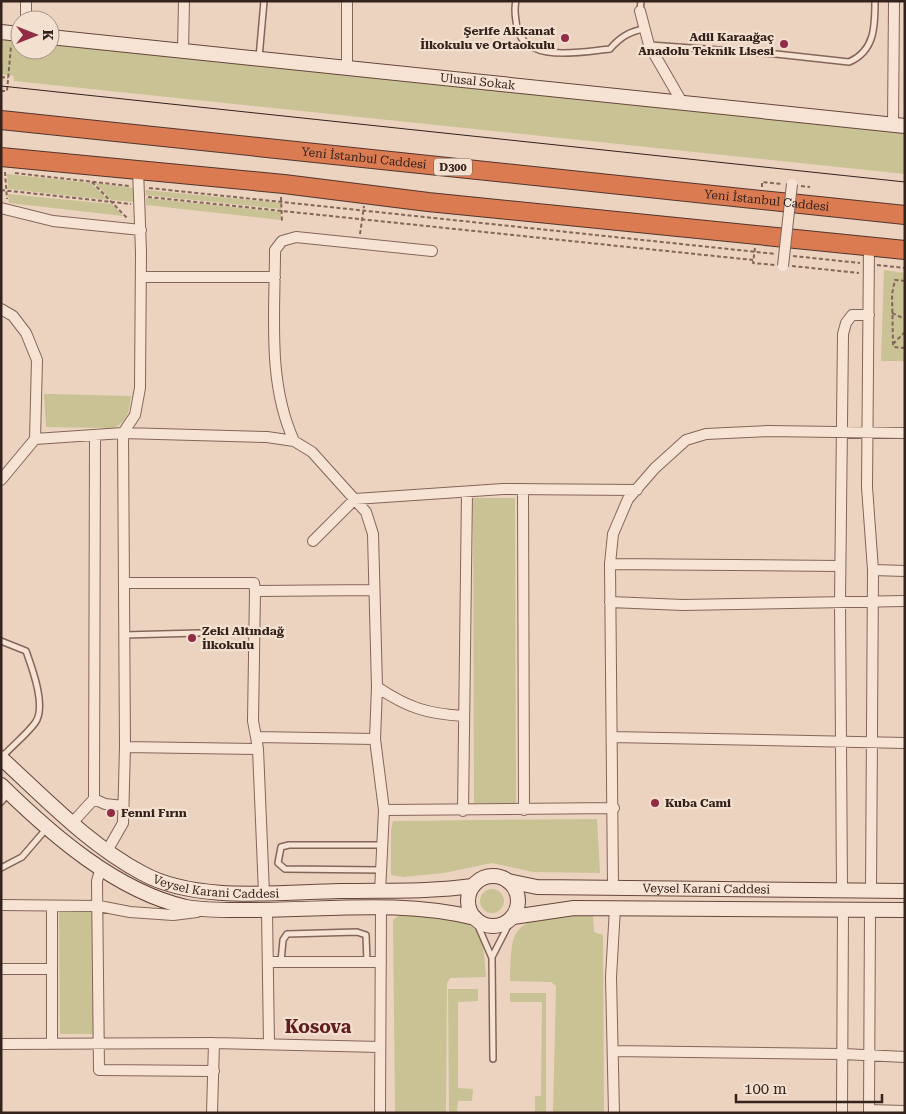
<svg xmlns="http://www.w3.org/2000/svg" width="906" height="1114" viewBox="0 0 906 1114" font-family="'Roboto Serif',serif">
  <style>
    .green { fill: #c9c295 }
    .lines { fill: none; stroke-linecap: round; stroke-linejoin: round }
    .lane-casing { stroke: #846559; stroke-width: 8 }
    .street-casing { stroke: #846559; stroke-width: 12 }
    .secondary-casing { stroke: #66463c; stroke-width: 16 }
    .highway-casing { stroke: #52352d; stroke-width: 20 }
    .path { stroke: #846559; stroke-width: 2; stroke-dasharray: 4 2.5; stroke-linecap: butt }
    .lane { stroke: #f7e3d3; stroke-width: 5 }
    .street { stroke: #f7e3d3; stroke-width: 10 }
    .secondary { stroke: #f7e3d3; stroke-width: 14 }
    .highway { stroke: #da7b52; stroke-width: 18 }
    .tram { stroke: #34221d; stroke-width: 1 }
    .street-bridge-casing { stroke: #846559; stroke-width: 12; stroke-linecap: butt }
    .street-bridge { stroke: #f7e3d3; stroke-width: 10 }
    .poi-dot { fill: #912b46; stroke: #f4e0cf; stroke-width: 2 }
    .labels { text-anchor: middle; dominant-baseline: central; stroke-width: 4.5; stroke-linejoin: round; paint-order: stroke }
    .shield { fill: #f4e0cf; stroke: #6e5b52; stroke-width: 1 }
    .shield-label { font-size: 11px; font-weight: bold; fill: #34221d }
    .poi-label { font-size: 12px; font-weight: bold; fill: #34221d; stroke: #f4e0cf; text-anchor: start }
    .street-label { font-size: 12px; fill: #34221d; stroke: #f4e0cf }
    .district-label { font-size: 18px; font-weight: bold; fill: #601e21; stroke: #f4e0cf }
  </style>
  <rect width="100%" height="100%" fill="#ecd3c0"/>
  <path class="green" d="M1,38L20,40V50H50V43L905,133V174L14,81V76L1,74Z
    M7,174L91,183L108,200L8,189Z
    M95,183L135,188V202L111,200Z
    M146,190L281,203V209L145,195Z
    M8,194L112,204L123,216L9,203Z
    M146,198L281,212V220L146,205Z
    M884,270L905,273V361H881Z
    M44,394H49L131,396C129,411 128,421 114,428L46,427Z
    M473,498H515L516,803H474Z
    M597,819L600,873L533,872L492,863L444,873L403,877L391,875V830L393,821Z
    M480 901a12 12 0 1 1 24 0a12 12 0 1 1-24 0Z
    M93,910V1034H60L59,911Z
    M430,915C481,923 483,927 486,977L450,978L447,983L446,1113H395L393,920L398,916Z
    M557,915L593,916L594,932L603,935L604,1113H553L556,986L551,982L510,981C512,935 508,923 557,915Z
    M448,989H478V1001L458,1002V1088L473,1089L472,1101H458L457,1113H449Z
    M510,993H546V1113H535V1096H541L542,1002H510Z"/>
  <g class="lines">
    <defs>
      <path id="lane" d="M516,1C514,8 515,14 516,21C519,65 580,52 610,49C619,38 630,31 644,29
        M640,11L641,1
        M650,45L776,54L849,62C875,51 875,26 875,1
        M259,58L264,1
        M124,635L199,633
        M1,641L26,651C32,668 47,707 35,723C26,735 12,746 2,757
        M1,802L9,793
        M1,868L22,857L47,828
        M381,870L285,869L278,863L281,847L289,845H382
        M475,919L492,958L493,1059
        M492,957L512,918
        M281,962L283,940L287,934L357,932L366,935L367,962"/>
      <path id="street" d="M640,11L649,45L683,104
        M26,20V1
        M183,51L184,1
        M347,68V1
        M893,125L894,1
        M1,208L53,221L141,230
        M869,246L867,487L873,570L871,890
        M141,277H275
        M1,309L13,316L26,333L37,360L35,439L1,480
        M35,439L123,433L135,415L140,388L141,252L138,169
        M294,441C267,382 275,314 275,250L282,241L296,237L432,251
        M523,489L524,810
        M313,541L355,499L503,489L637,490
        M610,564L840,566
        M873,570L905,571
        M124,583H254L255,591L374,590
        M255,591L253,721L256,737
        M610,602L683,605L905,601
        M377,687C408,708 428,714 464,716
        M612,737L905,743
        M125,747L258,749
        M94,799L105,804L123,806
        M384,810L614,808
        M463,811L467,492
        M72,823L94,799L95,435
        M107,851L123,823L125,747L123,433L267,437L294,441L312,452L366,512L373,534L377,687L375,739L384,810L380,892
        M101,867L97,881L99,1070L214,1071
        M613,886L610,564L613,534L628,499L655,468L686,440L706,434L768,431L905,433
        M842,889L840,601L843,334L846,323L852,315H869
        M264,893L258,749L256,737L375,739
        M1,905L99,906L130,912L173,915L197,912
        M52,906V1044
        M267,910L269,1044
        M268,962H381
        M1,969H52
        M1,1044L214,1043L380,1047
        M614,1051L843,1054L905,1057
        M869,1110L905,1111
        M212,1113L214,1043
        M380,1113L381,907
        M614,1113L611,977L615,908
        M842,1113L843,908
        M869,1113L870,909"/>
      <g id="secondary">
        <path d="M1,32L20,34"/>
        <path id="s1" d="M50,37L905,126"/>
        <path id="s2" d="M1,758C46,799 88,844 142,873C196,903 280,892 340,891C385,890 428,892 473,886"/>
        <path d="M1,785C51,834 116,891 186,907C208,911 233,910 255,910C328,910 403,900 475,918"/>
        <circle cx="493" cy="901" r="25"/>
        <path id="s3" d="M508,881L537,887L905,891"/>
        <path d="M513,917L574,908L905,910"/>
      </g>
      <g id="highway">
        <path id="s4" d="M1,120L905,215"/>
        <path d="M1,157L284,184L428,202L905,250"/>
      </g>
    </defs>
    <use href="#lane" class="lane-casing"/>
    <use href="#street" class="street-casing"/>
    <use href="#secondary" class="secondary-casing"/>
    <use href="#highway" class="highway-casing"/>
    <path class="path" d="M1,77L8,78
      M1,91H7L11,46
      M5,172L7,199
      M15,173L129,186
      M92,182L127,218
      M801,186L810,187
      M762,187V182L782,184
      M149,188L776,254
      M1,190L131,204
      M148,197L753,260
      M281,197L282,222
      M360,234L364,206
      M755,248L753,263L775,265
      M793,256L860,263
      M877,265L905,268
      M792,266L859,273
      M905,281L895,280L892,294L893,344L894,347L905,348
      M892,313L905,319
      M893,344L905,332"/>
    <use href="#lane" class="lane"/>
    <use href="#street" class="street"/>
    <use href="#secondary" class="secondary"/>
    <use href="#highway" class="highway"/>
    <path class="tram" d="M1,86L905,182"/>
    <defs>
      <path id="street-bridge" d="M783,266L792,184"/>
    </defs>
    <use href="#street-bridge" class="street-bridge-casing"/>
    <use href="#street-bridge" class="street-bridge"/>
  </g>
  <g class="poi-dot">
    <circle cx="565" cy="38" r="5"/>
    <circle cx="784" cy="44" r="5"/>
    <circle cx="192" cy="638" r="5"/>
    <circle cx="655" cy="803" r="5"/>
    <circle cx="111" cy="813" r="5"/>
  </g>
  <g class="labels">
    <rect class="shield" x="434" y="158.5" width="38" height="17" rx="4"/>
    <g class="shield-label">
      <text x="453" y="167">D300</text>
    </g>
    <g class="poi-label">
      <text x="555" y="31" text-anchor="end">Şerife Akkanat<tspan x="555" dy="14">İlkokulu ve Ortaokulu</tspan></text>
      <text x="774" y="37" text-anchor="end">Adil Karaağaç<tspan x="774" dy="14">Anadolu Teknik Lisesi</tspan></text>
      <text x="202" y="631">Zeki Altındağ<tspan x="202" dy="14">İlkokulu</tspan></text>
      <text x="665" y="803">Kuba Cami</text>
      <text x="121" y="813">Fenni Fırın</text>
    </g>
    <g class="street-label">
      <text stroke="none"><textPath href="#s1" startOffset="430">Ulusal Sokak</textPath></text>
      <text stroke="none"><textPath href="#s4" startOffset="365">Yeni İstanbul Caddesi</textPath></text>
      <text stroke="none"><textPath href="#s4" startOffset="770">Yeni İstanbul Caddesi</textPath></text>
      <text stroke="none"><textPath href="#s2" startOffset="259">Veysel Karani Caddesi</textPath></text>
      <text stroke="none"><textPath href="#s3" startOffset="199">Veysel Karani Caddesi</textPath></text>
    </g>
    <g class="district-label">
      <text x="318" y="1026">Kosova</text>
    </g>
  </g>
  <rect width="906" height="1114" fill="none" stroke="#34221d" stroke-width="5"/>
  <g transform="translate(35 35) rotate(90)"><circle r="24" fill="#f4e0cf" stroke="#a79488"/>
  <path d="M0-4L9 19L0 12L-9 19Z" fill="#912b46"/>
  <text y="-8" font-size="14" font-weight="bold" text-anchor="middle" fill="#34221d">K</text>
  </g>
  <path d="M736 1094v8h146v-8" fill="none" stroke="#34221d" stroke-width="2.5"/>
  <text x="744" y="1094" font-size="15" fill="#34221d" stroke="#f4e0cf" stroke-width="4" paint-order="stroke">100 m</text>
</svg>
